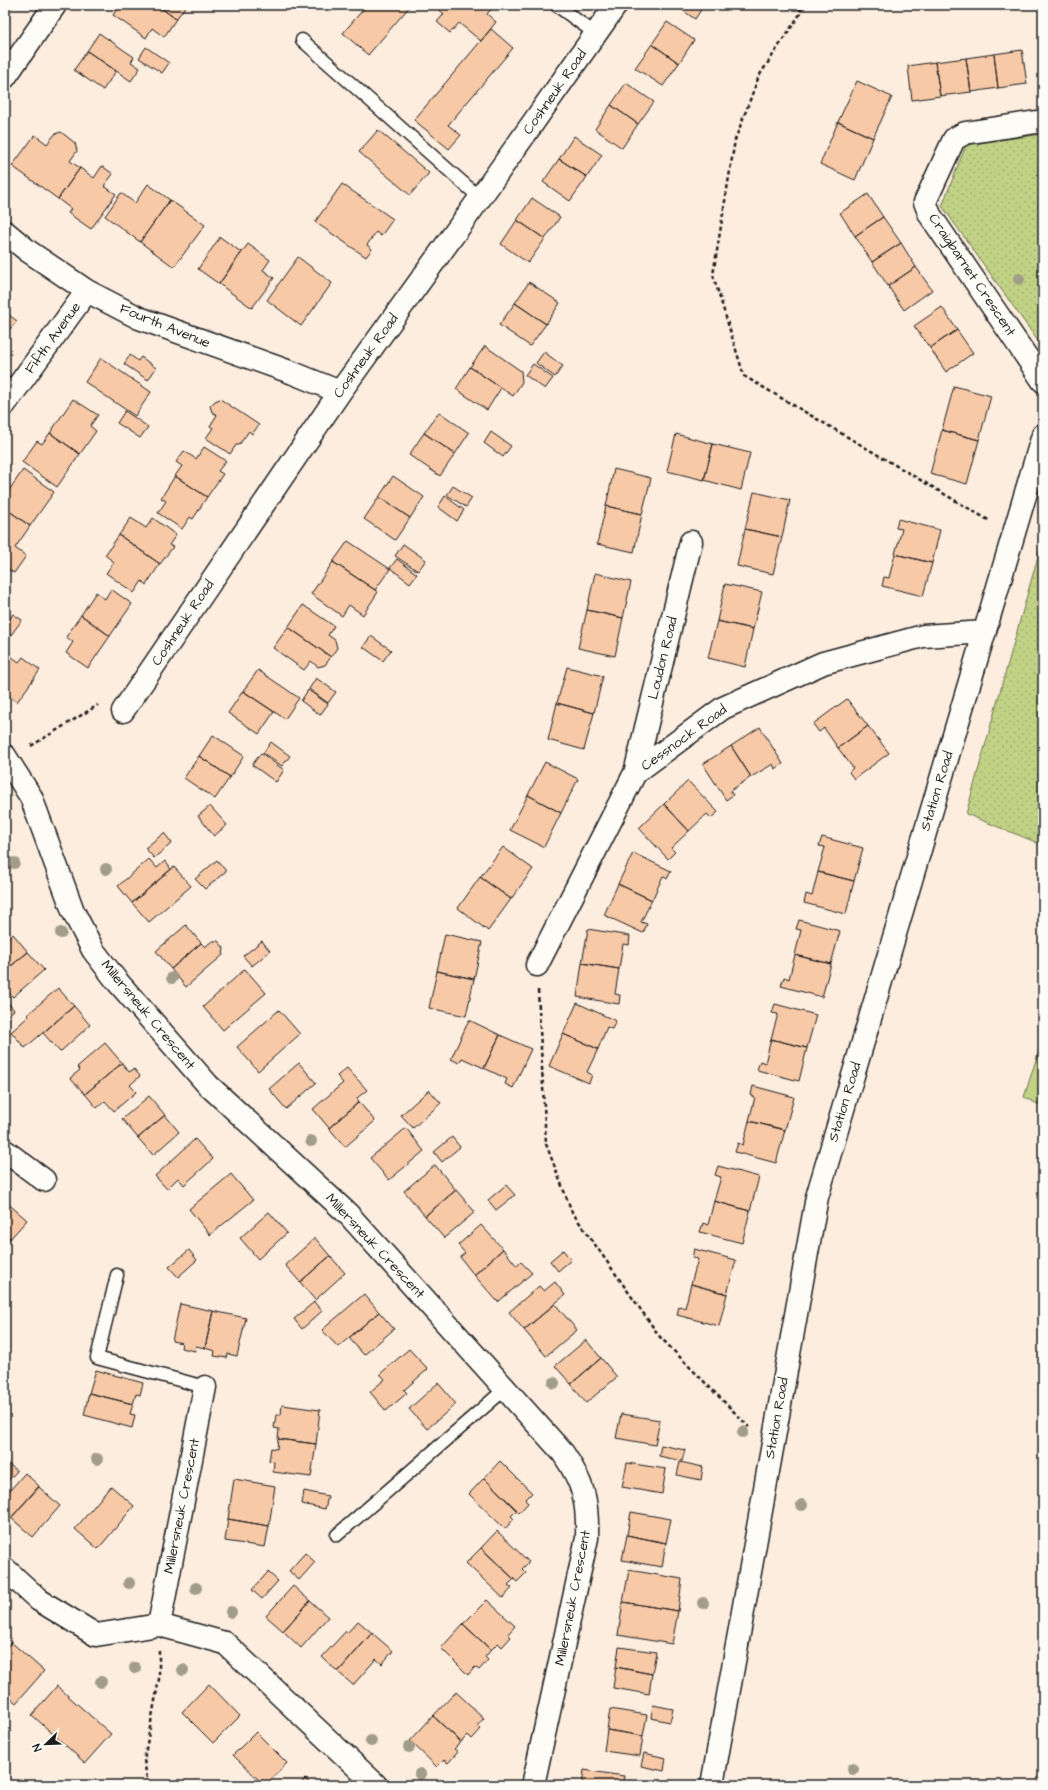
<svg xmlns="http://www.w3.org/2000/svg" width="1048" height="1790" viewBox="0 0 1048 1790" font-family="'Architects Daughter',sans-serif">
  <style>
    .grass { fill: url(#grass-dots); stroke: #6e7650 }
    .park { fill: #c1d185; stroke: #6e7650 }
    .building { fill: #f8c9a7; stroke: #1c1c1c }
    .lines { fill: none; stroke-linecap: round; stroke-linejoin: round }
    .lane-casing { stroke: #1c1c1c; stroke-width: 15 }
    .street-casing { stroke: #1c1c1c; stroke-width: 25 }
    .path { stroke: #1c1c1c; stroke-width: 2.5; stroke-dasharray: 4 3; stroke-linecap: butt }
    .lane { stroke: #fdfcf7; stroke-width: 12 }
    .street { stroke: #fdfcf7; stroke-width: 22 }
    .tree { fill: #a19d88 }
    .labels { text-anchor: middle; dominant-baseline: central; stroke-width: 4; stroke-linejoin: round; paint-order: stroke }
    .street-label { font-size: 14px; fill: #1c1c1c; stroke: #fdfcf7 }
  </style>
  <defs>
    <pattern id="grass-dots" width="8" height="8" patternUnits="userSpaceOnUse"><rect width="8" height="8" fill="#c1d185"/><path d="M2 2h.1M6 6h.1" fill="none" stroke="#a5b372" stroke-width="1.8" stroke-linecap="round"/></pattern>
  </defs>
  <rect width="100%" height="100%" fill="#fceddf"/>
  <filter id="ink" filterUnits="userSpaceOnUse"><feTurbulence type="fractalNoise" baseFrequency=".025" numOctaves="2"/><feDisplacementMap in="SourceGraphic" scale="8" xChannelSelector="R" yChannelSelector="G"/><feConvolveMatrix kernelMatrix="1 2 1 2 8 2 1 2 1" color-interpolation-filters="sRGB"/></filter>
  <g filter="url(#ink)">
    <path class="grass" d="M1043,134V337L1040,344L942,206L966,145Z
      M1043,538V845L966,814Z"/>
    <path class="park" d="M1043,1038V1107L1024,1097Z"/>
    <path class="building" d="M120,5H157L176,19L164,37L152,28L146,38L113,15Z
      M157,5H185L186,6L176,19Z
      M367,5H411L368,55L343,33Z
      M434,5H495L487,14L496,22L481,41L459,23L450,33L437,22L444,14Z
      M675,5H704L695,19Z
      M667,22L694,40L679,63L652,44Z
      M491,29L513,48L448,125L461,135L449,149L414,120Z
      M99,33L134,57L131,62L140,68L131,81L87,51Z
      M652,44L679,63L663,86L635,68Z
      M146,47L169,63L162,73L139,58Z
      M1022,50L1027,84L998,88L994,54Z
      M87,51L116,71L103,90L74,70Z
      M994,54L998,88L971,92L966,58Z
      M966,58L971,92L940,96L935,62Z
      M935,62L940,96L912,100L908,66Z
      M857,81L892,97L873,138L838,122Z
      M626,83L654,102L638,124L611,105Z
      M611,105L638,124L622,148L595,129Z
      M838,122L873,138L855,180L820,164Z
      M378,130L429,173L410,195L359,152Z
      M61,132L75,143L77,151L70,161L80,168L58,199L12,166L35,135L47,144L55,134Z
      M574,136L602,155L587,177L559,159Z
      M559,159L587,177L570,201L543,182Z
      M102,166L113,174L104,186L116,194L91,229L68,213L71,209L58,199L80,168L94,178Z
      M148,184L170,200L140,242L105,216L121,193L135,203Z
      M342,184L393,219L381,236L376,232L367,245L372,249L366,257L315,222Z
      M868,194L883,217L855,236L840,213Z
      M532,198L560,217L545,239L517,220Z
      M170,200L205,225L174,267L140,242Z
      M883,217L901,243L872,262L855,236Z
      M517,220L545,239L528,263L501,244Z
      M220,237L241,252L219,284L198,269Z
      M901,243L916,267L888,286L872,262Z
      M248,244L270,260L263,270L274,278L252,308L219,284Z
      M298,257L332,283L301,326L267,300Z
      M916,267L932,290L904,310L888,286Z
      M529,282L560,303L546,324L515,303Z
      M515,303L546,324L530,346L499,325Z
      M942,307L957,330L930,348L914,326Z
      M5,312L17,321L10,329L5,326Z
      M957,330L973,353L946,372L930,348Z
      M485,346L521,371L522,382L513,396L470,367Z
      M544,352L563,366L555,377L536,363Z
      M130,355L138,361L141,357L156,368L148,380L124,364Z
      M101,358L151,392L135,416L85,382Z
      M533,364L553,378L545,389L525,375Z
      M470,367L501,388L487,410L456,389Z
      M954,386L991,396L979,440L942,430Z
      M73,399L98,415L90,426L96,431L80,454L50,433Z
      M220,399L259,425L252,434L249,431L239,445H236L230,454L206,438L213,428L210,426L217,415L212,412L210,406L215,401Z
      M125,411L148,427L140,438L117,423Z
      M439,412L469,433L455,454L424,433Z
      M942,430L979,440L967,484L930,474Z
      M491,432L511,446L503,457L484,443Z
      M50,433L80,454L57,487L22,462L37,441L42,444Z
      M424,433L455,454L440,476L409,455Z
      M676,434L713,444L704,480L667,471Z
      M713,444L750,453L741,490L704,480Z
      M204,447L226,461L218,471L223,474L207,497L175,476L182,466L176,462L184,451L196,459Z
      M614,469L651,478L642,514L606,506Z
      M23,470L54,492L30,526L5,508V496Z
      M175,476L207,497L193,519L190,517L182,529L158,513L166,501L161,498Z
      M393,476L424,497L410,518L379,497Z
      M453,486L472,498L466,507L447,495Z
      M754,492L790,500L782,537L745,529Z
      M445,496L464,510L457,521L438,507Z
      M379,497L410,518L395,540L364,519Z
      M606,506L642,514L634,552L597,544Z
      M5,508L30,526L15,548L26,556L14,573L5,567Z
      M131,518L146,528L153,518L176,535L169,545L173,547L160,564L119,535Z
      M898,519L940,530L932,563L895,554L902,529L896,528Z
      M745,529L782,537L773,574L737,566Z
      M119,535L160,564L146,585L142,581L134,593L106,573L114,562L105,555Z
      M348,541L390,569L375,590L333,562Z
      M403,544L426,560L418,571L395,556Z
      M895,554L932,563L923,596L882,586L884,577L889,578Z
      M397,559L417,574L410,583L390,568Z
      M333,562L378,592L363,615L349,605L342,616L311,594Z
      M595,573L631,582L623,618L587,610Z
      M725,584L762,592L753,629L717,621Z
      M111,589L132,604L110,636L81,615L96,592L105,599Z
      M303,605L334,626L328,635L335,640L337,648L331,657L288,627Z
      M587,610L623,618L615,656L578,648Z
      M13,614L22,620L8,639L5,637V626Z
      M81,615L110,636L88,668L66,653L73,642L66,637Z
      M717,621L753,629L745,667L708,658Z
      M288,627L331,657L325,665L318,667L311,661L304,670L273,648Z
      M371,636L391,650L383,661L363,647Z
      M5,652L19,662L23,657L40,670L17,702L5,694Z
      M567,667L603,676L594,713L557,703Z
      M258,670L299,698L285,719L243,691Z
      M316,678L336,692L328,703L309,689Z
      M308,690L328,704L320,715L301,701Z
      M243,691L274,712L259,734L228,713Z
      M847,699L868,726L838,748L824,728L819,732L813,724Z
      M557,703L594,713L584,750L548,740Z
      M868,726L889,753L854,779L849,772L853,768L838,748Z
      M760,727L783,764L775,769L773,764L751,777L731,746Z
      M213,735L244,756L230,777L199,756Z
      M271,742L290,756L282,766L263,753Z
      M731,746L751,777L730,791L733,795L726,800L703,764Z
      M261,753L284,770L276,782L252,765Z
      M199,756L230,777L215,799L184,778Z
      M545,762L578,779L561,813L528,795Z
      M688,781L718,812L711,818L707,814L689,831L664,804Z
      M528,795L561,813L544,847L510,830Z
      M664,804L689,831L671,848L675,852L668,859L639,828Z
      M210,806L227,825L214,836L198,816Z
      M164,833L172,843L154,858L145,848Z
      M822,837L863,848L854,881L818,872L825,847L819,846Z
      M503,847L533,869L511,899L480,877Z
      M633,853L671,871L667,879L663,876L652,900L618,884Z
      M149,859L157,868L165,861L171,869L132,903L118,886Z
      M217,860L226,871L205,889L195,879Z
      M174,867L191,886L149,922L132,903Z
      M818,872L854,881L846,914L804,903L806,894L812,896Z
      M480,877L511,899L488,931L458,908Z
      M618,884L652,900L641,922L647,924L643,933L604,915Z
      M799,920L840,931L831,964L795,955L801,930L796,929Z
      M186,925L201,943L171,969L156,951Z
      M588,929L630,936L629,945L623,944L619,969L582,963Z
      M13,934L28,952L5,971V940Z
      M445,934L482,942L474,979L437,971Z
      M212,941H218L224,948L223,955L186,987L171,969L201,943L205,947Z
      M262,941L270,951L252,966L243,956Z
      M28,952L44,970L13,997L5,988V971Z
      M795,955L831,964L822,997L781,986L784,977L789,979Z
      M582,963L619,969L615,994L620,995L619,1004L577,997Z
      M245,969L266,993L223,1030L203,1007Z
      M437,971L474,979L466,1016L429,1008Z
      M58,988L74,1006L25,1048L11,1032L29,1016L27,1015Z
      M6,1000L14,1010L5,1018V1001Z
      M577,1003L616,1021L612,1029L607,1027L598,1049L563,1034Z
      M775,1004L816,1015L807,1048L771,1039L778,1014L772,1013Z
      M74,1006L90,1025L60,1052L43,1033Z
      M279,1010L300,1034L258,1071L237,1047Z
      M469,1020L500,1035L484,1068L462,1058L459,1063L451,1059Z
      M563,1034L598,1049L587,1072L592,1075L589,1083L549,1066Z
      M500,1035L531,1049L513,1088L505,1084L507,1079L484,1068Z
      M771,1039L807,1048L799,1081L757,1070L760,1061L765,1063Z
      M105,1043L122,1063L85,1094L70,1078L80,1070L77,1067Z
      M122,1063L129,1072L134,1069L140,1076L130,1085L136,1092L114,1111L105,1101L97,1108L85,1094Z
      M299,1063L316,1083L286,1109L269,1089Z
      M347,1068L367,1090L357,1098L359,1102L329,1128L313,1109L343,1083L337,1076Z
      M753,1086L794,1097L785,1130L749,1121L755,1097L751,1095Z
      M429,1090L441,1103L413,1128L401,1115Z
      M149,1096L165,1115L138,1138L122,1119Z
      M359,1102L375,1121L345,1147L329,1128Z
      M165,1115L179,1132L153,1155L138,1138Z
      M749,1121L785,1130L776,1163L735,1152L738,1143L743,1145Z
      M406,1128L424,1151L389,1180L370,1158Z
      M452,1137L460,1147L442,1162L434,1152Z
      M195,1139L213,1159L184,1185L178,1178L167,1189L155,1176Z
      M435,1165L456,1190L425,1216L404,1191Z
      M718,1166L759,1177L750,1211L714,1201L721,1177L715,1175Z
      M231,1174L253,1200L210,1235L189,1209Z
      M506,1185L515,1195L496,1210L488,1200Z
      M456,1190L475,1212L444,1238L425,1216Z
      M5,1201L27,1220L10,1239L5,1233Z
      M714,1201L750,1211L742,1243L700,1232L703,1223L708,1225Z
      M269,1212L287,1233L258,1259L240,1238Z
      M481,1225L503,1249L474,1275L460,1257L465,1253L458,1245Z
      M5,1233L10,1238L5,1244Z
      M315,1238L330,1256L300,1282L285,1265Z
      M503,1249L517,1266L521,1262L532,1273L498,1302L474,1275Z
      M694,1249L736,1260L727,1294L691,1284L698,1259L692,1258Z
      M189,1250L197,1260L178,1277L169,1267Z
      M563,1250L571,1260L558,1271L550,1261Z
      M330,1256L345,1273L315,1300L300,1282Z
      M555,1282L565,1295L524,1330L509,1312L539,1286L544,1291Z
      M691,1284L727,1294L719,1326L677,1315L679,1306L685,1308Z
      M364,1294L379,1312L338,1347L322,1330Z
      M314,1302L322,1311L302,1329L294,1319Z
      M180,1304L213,1311L205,1348L196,1346L195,1351L181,1348L182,1343L172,1341Z
      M555,1304L577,1330L546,1356L524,1330Z
      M213,1311L246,1318L237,1356L228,1354L227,1358L214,1356L215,1351L205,1348Z
      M379,1312L394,1329L364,1355L349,1338Z
      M586,1340L601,1358L571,1384L555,1366Z
      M409,1349L428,1369L404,1390L407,1393L386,1411L370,1392L385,1379L380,1374Z
      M601,1358L617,1377L586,1403L571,1384Z
      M96,1370L143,1383L140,1395L136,1394L133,1404L89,1393Z
      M438,1383L456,1404L427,1429L409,1409Z
      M89,1393L133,1404L130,1414L135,1415L132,1428L84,1415Z
      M282,1405L320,1410L316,1444L278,1439L279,1429L274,1428L276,1415H281Z
      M621,1414L660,1420L655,1445L616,1438Z
      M278,1439L316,1444L311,1477L273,1472L274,1462L269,1461L271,1448L277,1449Z
      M661,1445L685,1450L682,1461L659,1456Z
      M5,1461L17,1471L5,1484Z
      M500,1461L532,1493L525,1500L528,1503L519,1513L484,1478Z
      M680,1462L703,1467L701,1480L677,1475Z
      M627,1463L666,1469L662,1494L622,1487Z
      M25,1473L39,1486L11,1518L5,1512V1496Z
      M484,1478L517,1510L511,1516L514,1519L505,1529L469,1494Z
      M234,1479L275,1486L269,1526L228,1519Z
      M111,1486L134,1506L98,1549L75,1529Z
      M39,1487L60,1506L33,1537L11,1518Z
      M304,1491L328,1496L325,1509L302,1504Z
      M631,1512L671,1519L666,1543L627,1535Z
      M228,1519L269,1526L265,1547L225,1541Z
      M497,1531L529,1562L522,1569L526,1573L517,1582L481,1548Z
      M627,1535L666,1543L662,1567L622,1560Z
      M481,1548L514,1579L508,1585L512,1588L503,1598L466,1563Z
      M305,1553L315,1562L299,1580L289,1571Z
      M629,1570L682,1579L678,1611L623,1602Z
      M268,1572L278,1581L262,1599L252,1590Z
      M293,1586L310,1601L283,1631L266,1616Z
      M487,1600L515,1626L508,1634L511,1637L502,1647L498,1643L491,1650L463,1624Z
      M310,1601L328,1617L301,1648L283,1631Z
      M623,1602L678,1611L672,1644L618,1635Z
      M358,1621L372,1633L338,1672L322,1657L346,1631L347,1633Z
      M463,1624L491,1650L485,1657L488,1660L479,1670L475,1667L468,1675L441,1648Z
      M372,1633L393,1651L382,1664L376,1659L353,1685L338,1672Z
      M11,1642L44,1671L16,1703L5,1693V1649Z
      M619,1647L656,1652L652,1674L616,1667Z
      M616,1667L652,1674L649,1694L613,1688Z
      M209,1684L240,1716L213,1743L182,1712Z
      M57,1686L111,1734L85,1763L32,1715Z
      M456,1692L484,1718L477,1726L481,1729L472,1739L468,1735L461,1742L433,1716Z
      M653,1705L673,1709L670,1722L651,1718Z
      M610,1709L647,1715L643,1736L607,1730Z
      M433,1716L461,1742L454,1749L458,1752L448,1763L444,1760L437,1767L410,1741Z
      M607,1730L643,1736L640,1756L604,1751Z
      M256,1732L287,1763L266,1785H264L233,1755Z
      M644,1753L666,1758L664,1771L641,1766Z
      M584,1770L624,1776L622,1785H582Z
      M305,1779L312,1785H299Z"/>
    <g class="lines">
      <defs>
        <path id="lane" d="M556,5L596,34
          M302,40L480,198
          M117,1275L97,1358L205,1387
          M337,1535L505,1389"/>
        <path id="street" d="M5,77L55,5
          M1043,121L965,133L954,139L925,202L930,215L1043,381
          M5,232L28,251L87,291L139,318L293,373L340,392
          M5,404L87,291
          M123,711L340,392L480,198L616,5
          M5,756L31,797L73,911L93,950L116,980L208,1085L348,1214L563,1453C584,1484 588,1501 587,1538L533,1785
          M635,773L691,542
          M537,965L635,773L723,708L823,663L923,636L985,632
          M5,1151L44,1180
          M5,1569L39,1600L96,1635L159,1625L225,1643L376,1785
          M159,1625L205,1387
          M712,1785L817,1197L1043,435"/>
      </defs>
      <use href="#lane" class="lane-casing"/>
      <use href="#street" class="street-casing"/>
      <path class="path" d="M793,5L802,11L759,76L735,140L713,275L744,376L990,521
        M31,746L98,705
        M538,990L546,1144L572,1212L660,1337L749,1427
        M148,1785L144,1760L159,1679V1651"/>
      <use href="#lane" class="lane"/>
      <use href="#street" class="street"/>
    </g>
    <g class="tree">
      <circle cx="1019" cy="279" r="6"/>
      <circle cx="14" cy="863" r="6"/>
      <circle cx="106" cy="869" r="6"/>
      <circle cx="61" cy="933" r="6"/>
      <circle cx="172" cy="978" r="6"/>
      <circle cx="311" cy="1141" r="6"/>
      <circle cx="554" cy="1383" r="6"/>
      <circle cx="743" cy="1432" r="6"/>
      <circle cx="97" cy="1459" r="6"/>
      <circle cx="802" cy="1505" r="6"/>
      <circle cx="129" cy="1583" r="6"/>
      <circle cx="196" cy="1588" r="6"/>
      <circle cx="703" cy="1603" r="6"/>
      <circle cx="231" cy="1612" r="6"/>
      <circle cx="135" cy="1668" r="6"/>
      <circle cx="183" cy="1670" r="6"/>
      <circle cx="101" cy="1682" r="6"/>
      <circle cx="371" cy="1741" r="6"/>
      <circle cx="409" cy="1747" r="6"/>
      <circle cx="853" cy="1769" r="6"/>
      <circle cx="420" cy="1774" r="6"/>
    </g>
  </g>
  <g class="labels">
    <g class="street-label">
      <text transform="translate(555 92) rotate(-55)">Coshneuk Road</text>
      <text transform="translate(972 275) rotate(56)">Craigbarnet Crescent</text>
      <text transform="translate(165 326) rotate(22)">Fourth Avenue</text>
      <text transform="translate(53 338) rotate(-54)">Fifth Avenue</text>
      <text transform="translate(366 356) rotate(-54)">Coshneuk Road</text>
      <text transform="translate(183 623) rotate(-56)">Coshneuk Road</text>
      <text transform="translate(663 658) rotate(-76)">Loudon Road</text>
      <text transform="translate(684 738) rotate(-36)">Cessnock Road</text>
      <text transform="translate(937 791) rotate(-73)">Station Road</text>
      <text transform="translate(148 1015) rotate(50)">Millersneuk Crescent</text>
      <text transform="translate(845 1102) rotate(-73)">Station Road</text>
      <text transform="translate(375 1246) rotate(47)">Millersneuk Crescent</text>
      <text transform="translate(777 1418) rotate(-80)">Station Road</text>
      <text transform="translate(182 1506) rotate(-79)">Millersneuk Crescent</text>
      <text transform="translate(573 1598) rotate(-79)">Millersneuk Crescent</text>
    </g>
  </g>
  <rect width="1048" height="1790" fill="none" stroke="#fdfcf7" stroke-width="20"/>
  <rect x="10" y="10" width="1028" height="1770" fill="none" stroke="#1c1c1c" stroke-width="1.5" filter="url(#ink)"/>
  <g transform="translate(46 1744) rotate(247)" stroke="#fdfcf7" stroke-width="3" paint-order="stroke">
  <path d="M0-3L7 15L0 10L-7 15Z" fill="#1c1c1c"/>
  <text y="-6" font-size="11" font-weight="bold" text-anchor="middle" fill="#1c1c1c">N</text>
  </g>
</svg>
